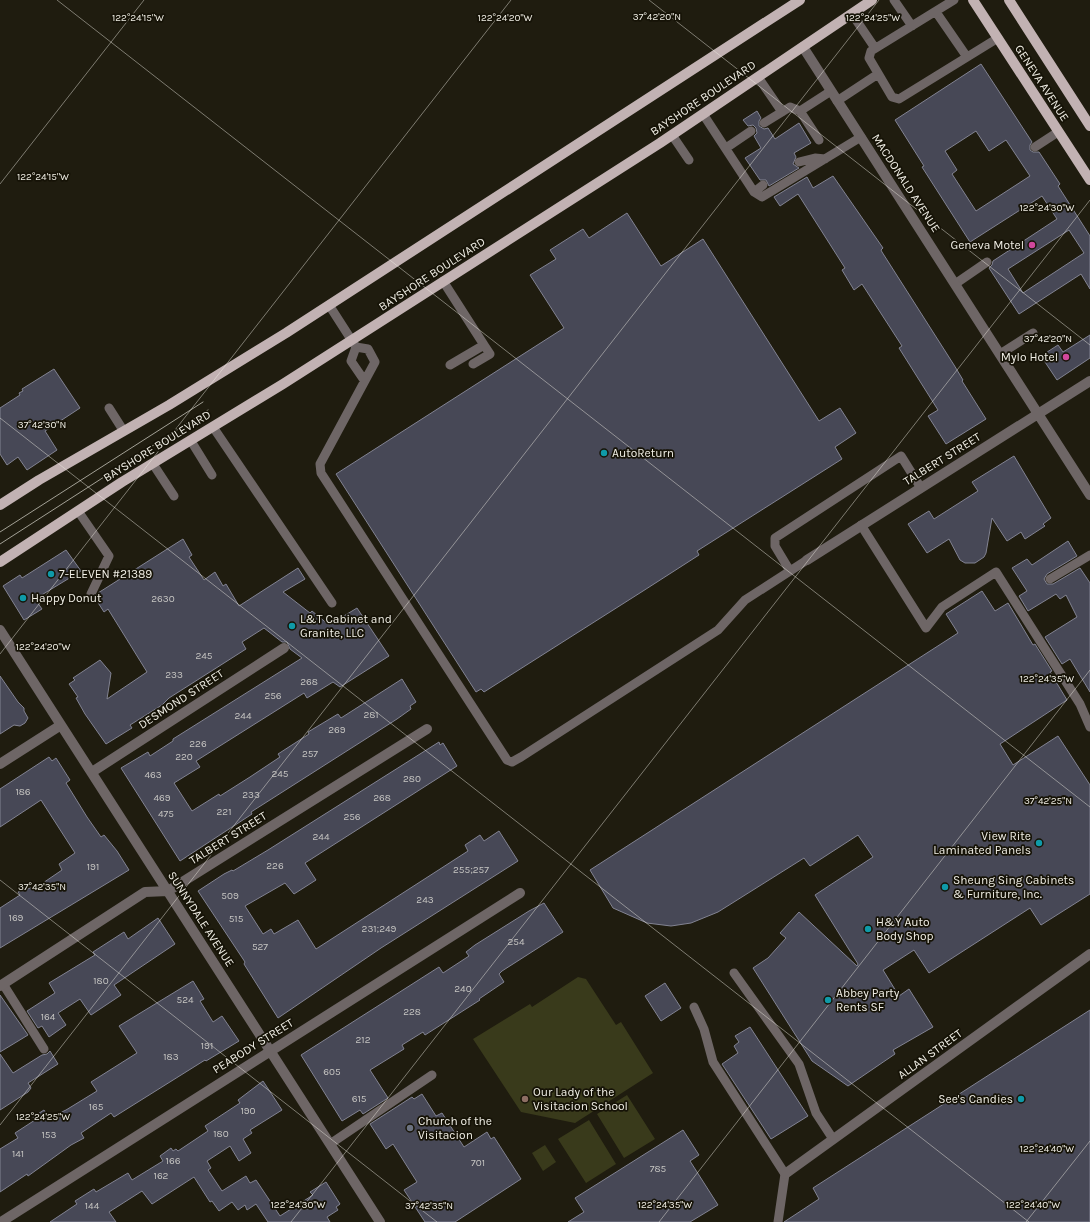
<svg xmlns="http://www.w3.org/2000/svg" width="1090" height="1222" viewBox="0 0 1090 1222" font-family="Karla,sans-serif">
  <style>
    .green { fill: #393a1b }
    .building { fill: #474856; stroke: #828392; fill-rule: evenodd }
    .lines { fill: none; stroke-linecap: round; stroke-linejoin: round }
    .service { stroke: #6e6666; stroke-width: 9 }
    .minor { stroke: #6e6666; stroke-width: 10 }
    .primary { stroke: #c2b2b3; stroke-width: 10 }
    .tram { stroke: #a3a196; stroke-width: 1 }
    .ticks { fill: none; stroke: #f1efe6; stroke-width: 1; stroke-opacity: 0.45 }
    .hotel-dot { fill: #d1479c; stroke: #161307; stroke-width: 1.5 }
    .culture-dot { fill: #0f9aa8; stroke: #161307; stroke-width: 1.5 }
    .education-dot { fill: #8d6e63; stroke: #161307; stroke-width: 1.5 }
    .worship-dot { fill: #6b7280; stroke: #161307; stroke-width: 1.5 }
    .labels { text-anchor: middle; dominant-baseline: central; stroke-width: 3.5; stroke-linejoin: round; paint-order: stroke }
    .number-label { font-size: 10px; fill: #c6c5c2 }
    .street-label { font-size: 12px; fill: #f1efe6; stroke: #161307 }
    .poi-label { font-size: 12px; fill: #f1efe6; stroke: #161307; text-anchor: start }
    .ticks-label { font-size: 10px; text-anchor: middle; fill: #f1efe6; stroke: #161307; stroke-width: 3.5; stroke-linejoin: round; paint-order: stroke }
  </style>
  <rect width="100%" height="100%" fill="#1f1c0f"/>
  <path class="green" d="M578,977L586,979L616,1025L621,1022L653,1073L575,1123L521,1112L473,1039L530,1004L532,1007Z
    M627,1095L655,1139L624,1158L597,1114Z
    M589,1120L616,1164L586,1183L558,1139Z
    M545,1145L556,1162L543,1171L532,1153Z"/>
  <path class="building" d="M981,64L1032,142L1030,145V150L1033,152H1039L1060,184L1058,186L1090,236V289L1081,274L1019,314L989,268L992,265L993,261L1057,219L1042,196L970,242L922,167L924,166L895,120ZM976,131L989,151L1006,140L1030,176L976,211L952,174L957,170L945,151ZM1069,230L1084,253L1023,293L1008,269Z
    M757,111L761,118L759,121V126L764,129L768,128L775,139L799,123L811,143L794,153L796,157L793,164L799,168L769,186L766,180H760L745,158L761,148L754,136L757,133L756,128L753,125L748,126L743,120Z
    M833,176L883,248L881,250L882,252L954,365L963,380L962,381L986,419L946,444L928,416L938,410L899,348L902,346L862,284L854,290L842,270L845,268L798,194L780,206L774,197L807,177L813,188Z
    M627,213L661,266L703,239L819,421L840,408L856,433L835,447L842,459L697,551L699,555L643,591L484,692L481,689L476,692L336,474L564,328L530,275L556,259L550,250L583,229L589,238Z
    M1090,335V358L1057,380L1041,356L1058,345L1063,352Z
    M54,369L80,408L45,431L57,450L27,470L18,457L7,465L0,454V408L20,395L19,393L23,391L22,389Z
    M1014,456L1051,518L1043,524L1045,526L1025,539L1021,532L1007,541L992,518L986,553L984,557L975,563H965L960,560L949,539L927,553L908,524L929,511L934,519L978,491L972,482Z
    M183,539L192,555L189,557L204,580L215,572L223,586L226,584L239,606L298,568L305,579L283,592L310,613L312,611L329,625L357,608L389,656L340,687L333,682L307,698L304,693L196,761L200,767L174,783L192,811L219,794L220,796L250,777L280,757L278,754L309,734L308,732L338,714L341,718L402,679L416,702L410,706L411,709L397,719L251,812L252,814L180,861L121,768L148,752L150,756L173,741V739L302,658L290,649L287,642H282L264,628L242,642L246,649L169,698L162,705L130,725L132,728L106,744L85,714L76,698L78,697L69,684L75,680L73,678L100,660L111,673L107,699L147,672L108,609L104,612L95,598L98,593Z
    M1068,541L1077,556L1047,574L1044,579L1047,584H1053L1080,568L1090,583V692L1070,659L1062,664L1045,637L1077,617L1066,595L1060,599L1056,594L1028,611L1019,596L1027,591L1012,568L1027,559L1032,565Z
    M66,550L81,571L35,599L42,609L24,620L3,586L20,575L22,578Z
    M982,591L995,611L1008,603L1033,645L1035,644L1052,671L1050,672L1067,700L1000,744L1013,765L1058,736L1090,785V894L1041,925L1030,908L929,973L914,950L883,970L899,996L909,989L933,1027L893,1050L895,1054L848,1086L812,1061L753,968L768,958L786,938L780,933L799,912L857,966L858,964L815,895L873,857L858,835L810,866L804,858L718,912L691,923L671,926L647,923L613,908L590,870L958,633L946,614Z
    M0,676L18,702L24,708V711L28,718L25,723L20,726L14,725L0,734Z
    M439,742L440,745L443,743L457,766L305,863L316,880L294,894L285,883L245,906L263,934L271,929L274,934L298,920L316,949L468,851L465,845L480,835L484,841L499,831L518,861L381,948L278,1018L244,964L245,962L198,891L224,874L232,870L233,871L268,850Z
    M49,757L52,761L56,758L70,780L66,783L87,817L101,837L104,835L117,851L129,870L0,948V908L20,895L18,892L40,885L62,870L59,864L75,853L41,800L0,827V789Z
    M544,903L563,932L502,971L499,974L504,982L479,999L480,1000L425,1035L423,1032L402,1045L404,1049L370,1070L388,1098L363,1114L360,1110L342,1121L301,1055L439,967L443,973L469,956L466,952L475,945L529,911Z
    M158,918L175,944L114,985L121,995L91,1015L80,999L58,1013L66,1025L49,1037L42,1026L38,1028L27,1011L55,993L49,983L95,955L93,952L124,932L128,939Z
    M193,981L204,999L200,1001L213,1022L222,1016L239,1041L206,1061L205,1060L114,1117L111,1113L81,1133L84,1138L71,1145L28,1176L27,1174L0,1192V1149L18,1138L15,1133L35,1120L33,1117L44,1110L49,1118L66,1110L97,1091L91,1082L137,1053L119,1026Z
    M665,983L681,1008L661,1021L645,996Z
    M0,995L28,1035L0,1052Z
    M1090,1010V1222H784L819,1199L813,1188Z
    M750,1027L808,1116L771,1139L722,1064L738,1053L734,1046L739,1042L735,1036Z
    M50,1051L58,1064L28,1083L31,1088L28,1092L0,1110V1054L13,1073L42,1055L47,1054Z
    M263,1081L282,1110L250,1130L252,1133L243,1139L251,1153L239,1161L230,1146L207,1161L211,1168L208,1170L222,1191L246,1176L250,1183L256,1180L280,1216L313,1195L310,1192L326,1182L340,1204L336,1207L338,1210L327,1217L330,1222H268L256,1204L247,1210L245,1205L238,1210L232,1202L219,1211L212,1201L210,1202L194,1177L152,1204L142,1191L109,1212L116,1222H50L77,1204L75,1201L94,1189L96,1192L128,1173L132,1180L163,1161L160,1156L171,1148L173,1151L176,1149L178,1151L208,1131L205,1126L240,1103L238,1100Z
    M422,1094L436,1116L442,1113L464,1147L487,1132L491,1139L494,1137L521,1179L455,1222H425L404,1190L417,1182L393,1144L386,1149L370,1124L412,1097L414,1099Z
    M683,1130L699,1155L690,1161L718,1205L690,1222H568L584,1212L575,1198Z"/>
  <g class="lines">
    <path class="service" d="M894,0L912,26
      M954,0L871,51L869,58L892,97L899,99L998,38
      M936,12L967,57
      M852,14L875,48
      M758,77L782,112
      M837,101L878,74
      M800,111L831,91
      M703,114L754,192L762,197L861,137
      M764,123L790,107L800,111L819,140
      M672,135L689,160
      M1035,147L1058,132
      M726,148L751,131
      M799,162L815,158L825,159
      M754,192L763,185
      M443,281L484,345L450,365
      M955,284L987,262
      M329,305L356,347L368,349L375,362L320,464L321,473L507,760L512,762L521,757L718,630L745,600L807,560
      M356,347L351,361L364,380
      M1000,354L1033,333
      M473,364L490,354L484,345
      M109,408L123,430
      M213,427L332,603
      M191,441L212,475
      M153,464L174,496
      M78,511L109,556L91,594
      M861,525L926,628L942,607L996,572L1080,704L1090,727
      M790,571L775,546V538L901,456L921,488
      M1050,579L1090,555
      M734,973L799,1064L816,1113L833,1139
      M3,984L44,1049
      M694,1007L704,1029L713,1062L785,1174L778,1222
      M330,1144L432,1075"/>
    <path class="minor" d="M803,47L1090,495
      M807,560L1090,381
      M0,630L380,1222
      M0,764L61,725
      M92,772L284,648
      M0,986L145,892L168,891L427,729
      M785,1174L1090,954
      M1,1222L520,893"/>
    <path class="primary" d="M973,0L1090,180
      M1009,0L1090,126
      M0,505L39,480L169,405L286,333L800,0
      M0,562L122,482L283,384L660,143L872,0"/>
    <path class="tram" d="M0,532L203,402
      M0,544L208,410"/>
  </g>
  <path class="ticks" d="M57,0L1090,807M649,0L1090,345M0,184L144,0M0,418L1029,1222M0,654L511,0M0,880L437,1222M0,1125L879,0M291,1222L1090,200M659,1222L1090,670M1026,1222L1090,1141"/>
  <g class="hotel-dot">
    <circle cx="1032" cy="245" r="4"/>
    <circle cx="1066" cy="357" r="4"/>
  </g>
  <g class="culture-dot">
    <circle cx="604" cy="453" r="4"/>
    <circle cx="51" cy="574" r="4"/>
    <circle cx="23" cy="598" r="4"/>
    <circle cx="292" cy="626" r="4"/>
    <circle cx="1039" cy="843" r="4"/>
    <circle cx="945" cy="887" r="4"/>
    <circle cx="868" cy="929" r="4"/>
    <circle cx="828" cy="1000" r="4"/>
    <circle cx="1021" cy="1099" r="4"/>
  </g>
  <circle class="education-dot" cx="525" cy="1099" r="4"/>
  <circle class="worship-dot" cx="410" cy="1128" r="4"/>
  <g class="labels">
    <g class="number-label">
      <text x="163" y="599">2630</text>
      <text x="204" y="656">245</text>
      <text x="174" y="675">233</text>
      <text x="309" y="682">268</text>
      <text x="273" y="696">256</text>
      <text x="371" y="715">281</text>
      <text x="243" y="716">244</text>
      <text x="337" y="730">269</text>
      <text x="198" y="744">226</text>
      <text x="310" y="754">257</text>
      <text x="184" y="757">220</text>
      <text x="280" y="774">245</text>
      <text x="153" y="775">463</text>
      <text x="412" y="779">280</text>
      <text x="23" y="792">186</text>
      <text x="251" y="795">233</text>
      <text x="162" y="798">469</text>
      <text x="382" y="798">268</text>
      <text x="224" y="812">221</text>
      <text x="166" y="814">475</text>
      <text x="352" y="817">256</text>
      <text x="321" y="837">244</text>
      <text x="275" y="866">226</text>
      <text x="93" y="867">191</text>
      <text x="471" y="870">255;257</text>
      <text x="230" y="896">509</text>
      <text x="425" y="900">243</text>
      <text x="16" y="918">169</text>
      <text x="236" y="919">515</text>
      <text x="379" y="929">231;249</text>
      <text x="516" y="942">254</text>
      <text x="260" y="947">527</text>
      <text x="101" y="981">180</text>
      <text x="463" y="989">240</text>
      <text x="185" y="1000">524</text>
      <text x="412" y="1012">228</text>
      <text x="48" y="1017">164</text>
      <text x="363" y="1040">212</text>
      <text x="207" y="1046">191</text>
      <text x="171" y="1057">183</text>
      <text x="332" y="1072">605</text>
      <text x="359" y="1099">615</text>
      <text x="96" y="1107">165</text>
      <text x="248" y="1111">190</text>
      <text x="221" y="1134">180</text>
      <text x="49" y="1135">153</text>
      <text x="18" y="1154">141</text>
      <text x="173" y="1161">166</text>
      <text x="478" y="1163">701</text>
      <text x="658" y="1169">785</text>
      <text x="161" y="1176">162</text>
      <text x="92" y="1206">144</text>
    </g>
    <g class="street-label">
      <text transform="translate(1042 83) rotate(57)">GENEVA AVENUE</text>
      <text transform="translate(703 98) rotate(-34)">BAYSHORE BOULEVARD</text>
      <text transform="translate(906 183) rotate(57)">MACDONALD AVENUE</text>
      <text transform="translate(432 274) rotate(-33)">BAYSHORE BOULEVARD</text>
      <text transform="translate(157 446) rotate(-32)">BAYSHORE BOULEVARD</text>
      <text transform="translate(942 459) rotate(-32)">TALBERT STREET</text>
      <text transform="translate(181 699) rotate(-33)">DESMOND STREET</text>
      <text transform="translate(228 838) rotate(-32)">TALBERT STREET</text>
      <text transform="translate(201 919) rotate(57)">SUNNYDALE AVENUE</text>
      <text transform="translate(253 1046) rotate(-32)">PEABODY STREET</text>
      <text transform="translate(930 1054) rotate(-36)">ALLAN STREET</text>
    </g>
    <g class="poi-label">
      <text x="1024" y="245" text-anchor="end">Geneva Motel</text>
      <text x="1058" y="357" text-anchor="end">Mylo Hotel</text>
      <text x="612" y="453">AutoReturn</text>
      <text x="59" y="574">7-ELEVEN #21389</text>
      <text x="31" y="598">Happy Donut</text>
      <text x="300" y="619">L&amp;T Cabinet and<tspan x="300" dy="14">Granite, LLC</tspan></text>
      <text x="1031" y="836" text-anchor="end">View Rite<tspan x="1031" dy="14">Laminated Panels</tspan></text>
      <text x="953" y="880">Sheung Sing Cabinets<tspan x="953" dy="14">&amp; Furniture, Inc.</tspan></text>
      <text x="876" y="922">H&amp;Y Auto<tspan x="876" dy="14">Body Shop</tspan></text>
      <text x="836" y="993">Abbey Party<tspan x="836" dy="14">Rents SF</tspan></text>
      <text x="533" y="1092">Our Lady of the<tspan x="533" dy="14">Visitacion School</tspan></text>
      <text x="1013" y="1099" text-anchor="end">See's Candies</text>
      <text x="418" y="1121">Church of the<tspan x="418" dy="14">Visitacion</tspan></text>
    </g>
  </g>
  <g class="ticks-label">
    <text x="657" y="20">37°42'20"N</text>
    <text x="138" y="21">122°24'15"W</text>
    <text x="505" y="21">122°24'20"W</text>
    <text x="873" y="21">122°24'25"W</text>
    <text x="43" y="180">122°24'15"W</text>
    <text x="1047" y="211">122°24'30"W</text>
    <text x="1048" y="342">37°42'20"N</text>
    <text x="42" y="428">37°42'30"N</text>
    <text x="43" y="650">122°24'20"W</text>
    <text x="1047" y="682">122°24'35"W</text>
    <text x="1048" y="804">37°42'25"N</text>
    <text x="42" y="890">37°42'35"N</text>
    <text x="43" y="1120">122°24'25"W</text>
    <text x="1047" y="1152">122°24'40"W</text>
    <text x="298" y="1208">122°24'30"W</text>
    <text x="665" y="1208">122°24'35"W</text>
    <text x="1033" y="1208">122°24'40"W</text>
    <text x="429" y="1209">37°42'35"N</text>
  </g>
</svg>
